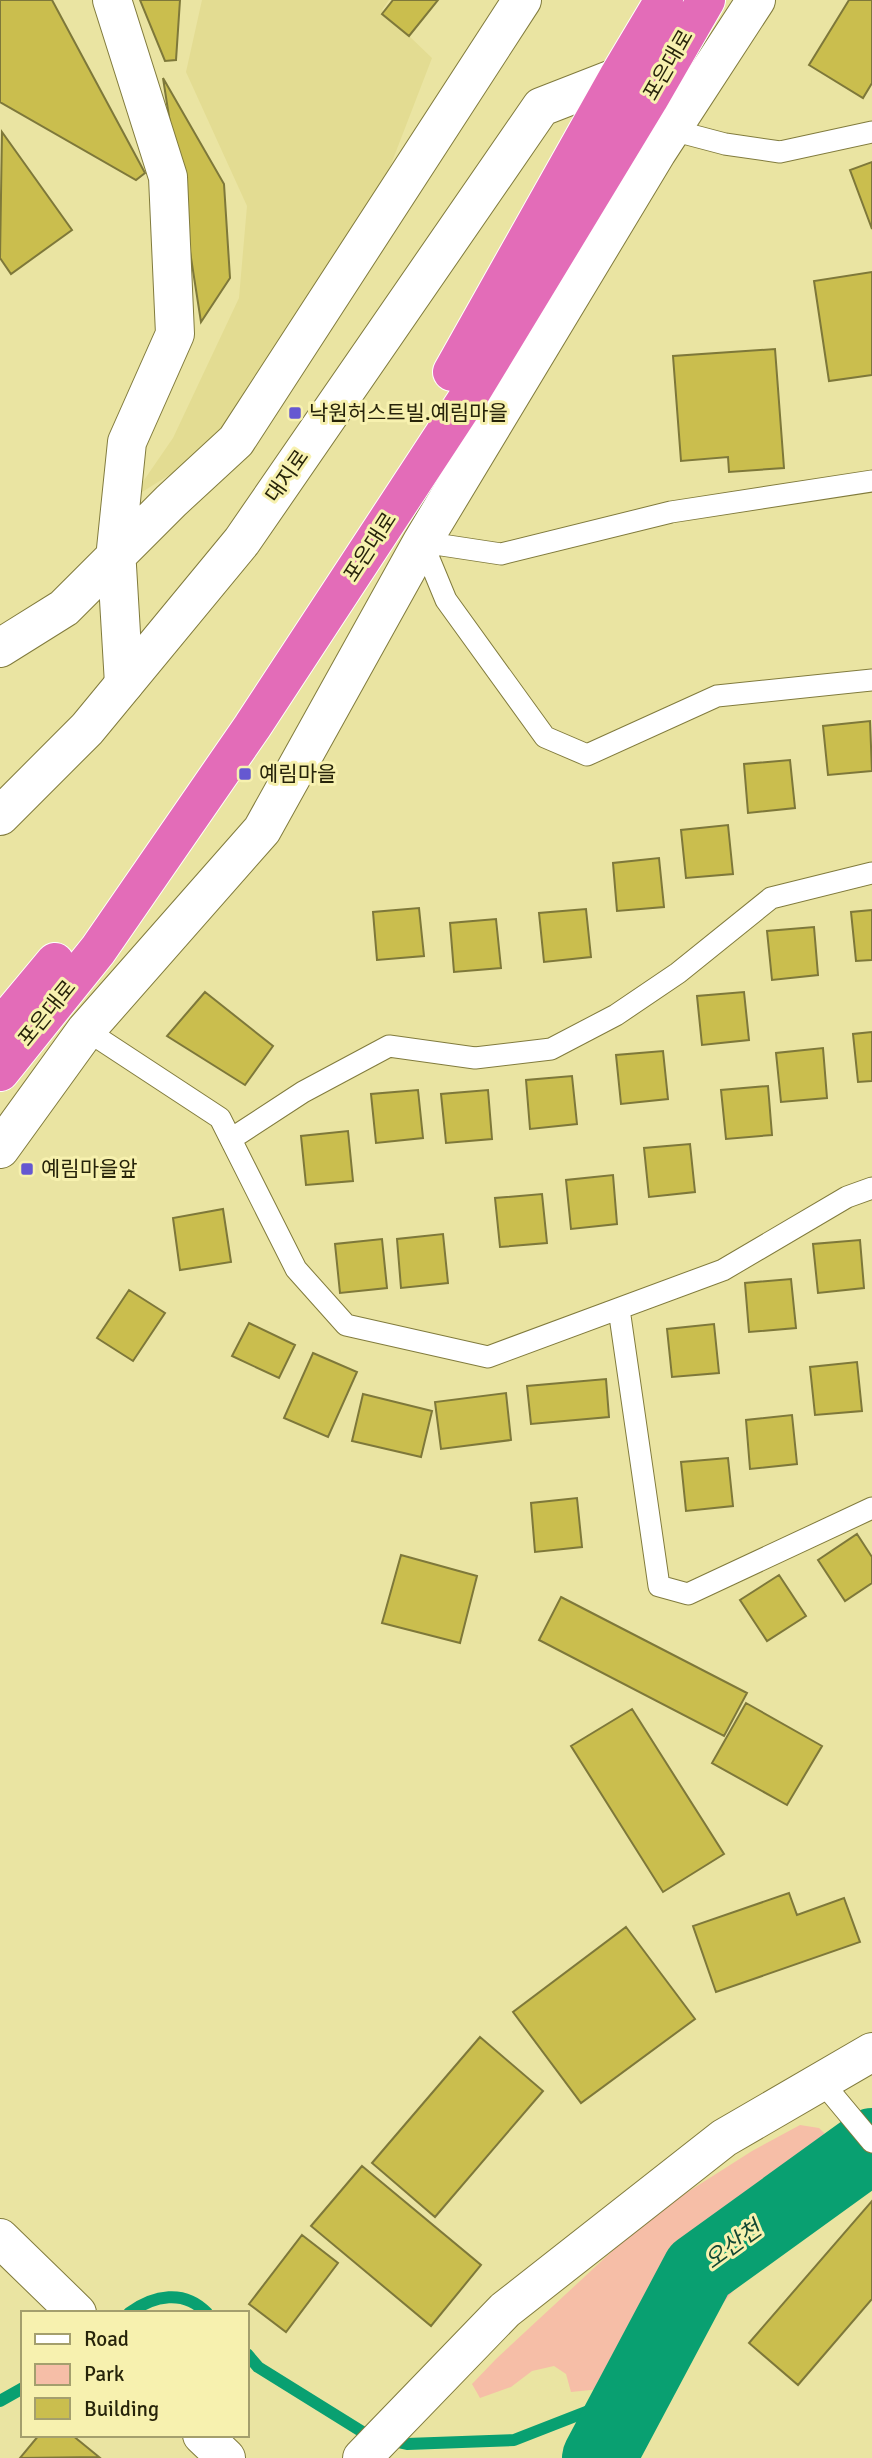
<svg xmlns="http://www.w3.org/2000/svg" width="872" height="2458" viewBox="0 0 872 2458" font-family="Signika,'Noto Sans KR',sans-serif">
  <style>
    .built { fill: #e3dc92 }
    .green { fill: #f6bea7 }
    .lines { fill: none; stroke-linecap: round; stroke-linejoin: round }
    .stream { stroke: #09a071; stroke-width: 12 }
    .river { stroke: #09a071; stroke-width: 74 }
    .building { fill: #cabe4e; stroke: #7e783a; stroke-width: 2 }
    .lane-casing { stroke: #817b3d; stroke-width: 23 }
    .street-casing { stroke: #817b3d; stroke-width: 40 }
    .secondary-casing { stroke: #817b3d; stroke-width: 40 }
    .highway-casing { stroke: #fff; stroke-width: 40 }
    .lane { stroke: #fff; stroke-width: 21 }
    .street { stroke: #fff; stroke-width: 38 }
    .secondary { stroke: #fff; stroke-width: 38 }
    .highway { stroke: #e36cb8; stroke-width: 38 }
    .poi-dot { fill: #6558d1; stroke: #f7f1af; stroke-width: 2.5 }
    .labels { text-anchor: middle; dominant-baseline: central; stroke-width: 6; stroke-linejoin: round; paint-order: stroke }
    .street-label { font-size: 21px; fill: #27240a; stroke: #f7f1af }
    .poi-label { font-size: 21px; fill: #27240a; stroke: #f7f1af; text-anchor: start }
    .water-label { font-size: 23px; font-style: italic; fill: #124632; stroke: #f7f1af }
  </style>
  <rect width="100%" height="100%" fill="#eae4a2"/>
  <path class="built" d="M202,0H389L382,10L432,58L390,167L228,438L131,499L173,438L239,298L247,206L186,72Z"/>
  <path class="green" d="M800,2125L819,2128L848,2156L696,2262L630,2386L571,2392L566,2374L554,2366L532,2371L511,2387L480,2398L472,2384L496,2359L650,2216L752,2151Z
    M857,2164L870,2187L812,2209L779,2236L705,2325L674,2368L640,2447L638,2458H605L707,2271Z"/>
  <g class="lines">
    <path class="stream" d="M129,2313C154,2295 184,2289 207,2313
      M247,2354L258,2367L369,2436L407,2444L514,2440L632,2394
      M0,2401L23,2388"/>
    <path class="river" d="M599,2458L699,2270L872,2145"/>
  </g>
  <path class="building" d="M0,0H52L145,173L136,180L0,102Z
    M140,0H180L176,60L165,61Z
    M393,0H438L409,36L382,14Z
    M849,0H872V83L863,98L809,65Z
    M163,78L224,184L230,278L201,322Z
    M2,132L72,230L11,274L0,258Z
    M872,162V229L850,170Z
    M872,272V375L829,381L814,281Z
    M775,349L784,468L729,472L728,457L681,461L673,356Z
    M870,721L872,771L828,775L823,726Z
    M790,760L795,808L748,813L744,764Z
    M728,825L733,874L686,878L681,830Z
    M659,858L664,907L617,911L613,863Z
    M419,908L424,956L377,960L373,912Z
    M586,909L591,957L544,962L539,913Z
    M872,910V960L856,961L851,912Z
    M496,919L501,968L454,972L450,923Z
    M814,927L818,975L772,980L767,931Z
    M205,992L273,1046L245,1085L167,1036Z
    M744,992L749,1040L702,1045L697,996Z
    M872,1032V1081L858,1082L853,1034Z
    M823,1048L827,1098L781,1102L776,1053Z
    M663,1051L668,1099L621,1104L616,1055Z
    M572,1076L577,1124L530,1129L526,1080Z
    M768,1086L772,1135L726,1139L721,1090Z
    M418,1090L423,1138L376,1143L371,1094Z
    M488,1090L492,1139L446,1143L441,1094Z
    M348,1131L353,1181L306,1185L301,1136Z
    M690,1144L695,1192L649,1197L644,1148Z
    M613,1175L617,1224L571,1229L566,1180Z
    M542,1194L547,1243L500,1247L495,1198Z
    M223,1209L231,1262L180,1270L173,1218Z
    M443,1234L448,1283L401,1288L397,1239Z
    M382,1239L387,1288L340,1293L335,1244Z
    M860,1240L864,1288L818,1293L813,1244Z
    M791,1279L796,1328L749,1332L745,1283Z
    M129,1290L165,1313L133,1361L97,1338Z
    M249,1323L295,1345L279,1378L232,1356Z
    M714,1324L719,1373L672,1377L667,1329Z
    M313,1353L357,1372L328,1437L284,1418Z
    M857,1362L862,1411L815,1415L810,1367Z
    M606,1379L609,1417L531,1424L527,1386Z
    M506,1393L511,1440L441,1449L435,1402Z
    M363,1394L432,1411L421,1457L352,1441Z
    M792,1415L797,1464L750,1469L746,1420Z
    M728,1458L733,1506L686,1511L681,1462Z
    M577,1498L582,1547L535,1552L531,1503Z
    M857,1534L872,1557V1583L845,1601L818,1560Z
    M401,1555L477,1576L460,1643L382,1623Z
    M779,1575L806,1616L767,1641L740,1600Z
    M561,1597L747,1693L724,1736L539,1640Z
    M746,1703L822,1746L787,1805L712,1763Z
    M632,1709L724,1854L663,1892L571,1746Z
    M789,1893L797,1915L844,1898L860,1942L716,1992L693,1926Z
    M626,1927L695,2019L581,2103L513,2012Z
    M480,2037L543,2091L435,2217L372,2163Z
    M362,2166L481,2265L431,2326L311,2226Z
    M872,2201V2299L798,2385L749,2343Z
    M302,2235L338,2263L286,2332L249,2304Z
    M39,2435H72L99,2457L20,2458Z"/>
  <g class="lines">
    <defs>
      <path id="lane" d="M672,130L725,144L780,152L872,132
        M422,542L446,600L545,737L587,755L717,696L872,680
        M422,542L501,554L671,512L872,481
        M86,1030L220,1118L296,1269L346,1325L488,1357L723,1270L847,1197L872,1188
        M231,1139L303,1092L389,1046L475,1058L551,1049L616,1015L678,973L771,898L872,873
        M619,1309L659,1586L688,1594L872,1508
        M822,2082L872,2142"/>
      <path id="street" d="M112,0L168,177L175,334L127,442L116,549L124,684
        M0,648L64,608L171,501L236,441L522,0
        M0,2238L77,2313
        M202,2435L226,2458
        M362,2458L505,2310L724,2138L872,2052"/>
      <path id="secondary" d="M0,816L87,729L242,541L541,107L618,77
        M0,1149L86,1030L262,830L422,542L657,152L756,0"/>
      <path id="highway" d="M452,372L618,77L664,0
        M0,1028L55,962
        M0,1072L98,950L252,727L469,396L649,99L706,0"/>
    </defs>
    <use href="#lane" class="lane-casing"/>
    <use href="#street" class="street-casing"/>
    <use href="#secondary" class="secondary-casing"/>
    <use href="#highway" class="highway-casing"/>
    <use href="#lane" class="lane"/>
    <use href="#street" class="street"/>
    <use href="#secondary" class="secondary"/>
    <use href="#highway" class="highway"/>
  </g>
  <g class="poi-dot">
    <rect x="288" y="406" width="14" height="14" rx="3.5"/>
    <rect x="238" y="767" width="14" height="14" rx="3.5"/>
    <rect x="20" y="1162" width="14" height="14" rx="3.5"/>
  </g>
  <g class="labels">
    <g class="street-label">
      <text transform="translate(668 65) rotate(-60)">포은대로</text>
      <text transform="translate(287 476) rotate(-55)">대지로</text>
      <text transform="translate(370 547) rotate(-57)">포은대로</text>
      <text transform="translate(47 1013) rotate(-51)">포은대로</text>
    </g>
    <g class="poi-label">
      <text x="309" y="413">낙원허스트빌.예림마을</text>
      <text x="259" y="774">예림마을</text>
      <text x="41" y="1169">예림마을앞</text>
    </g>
    <g class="water-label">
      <text transform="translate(733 2245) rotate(-36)">오산천</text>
    </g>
  </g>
  <rect x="21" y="2311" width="228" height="126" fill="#f7f1af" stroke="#a49f6d" stroke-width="2"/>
  <rect x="35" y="2334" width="35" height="10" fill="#ffffff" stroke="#a49f6d" stroke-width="2"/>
  <text x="84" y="2346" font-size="21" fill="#27240a">Road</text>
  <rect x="35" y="2364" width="35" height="21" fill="#f6bea7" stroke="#a49f6d" stroke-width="2"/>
  <text x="84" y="2381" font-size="21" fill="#27240a">Park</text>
  <rect x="35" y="2398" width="35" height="21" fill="#cabe4e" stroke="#a49f6d" stroke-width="2"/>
  <text x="84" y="2416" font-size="21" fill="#27240a">Building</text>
</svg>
